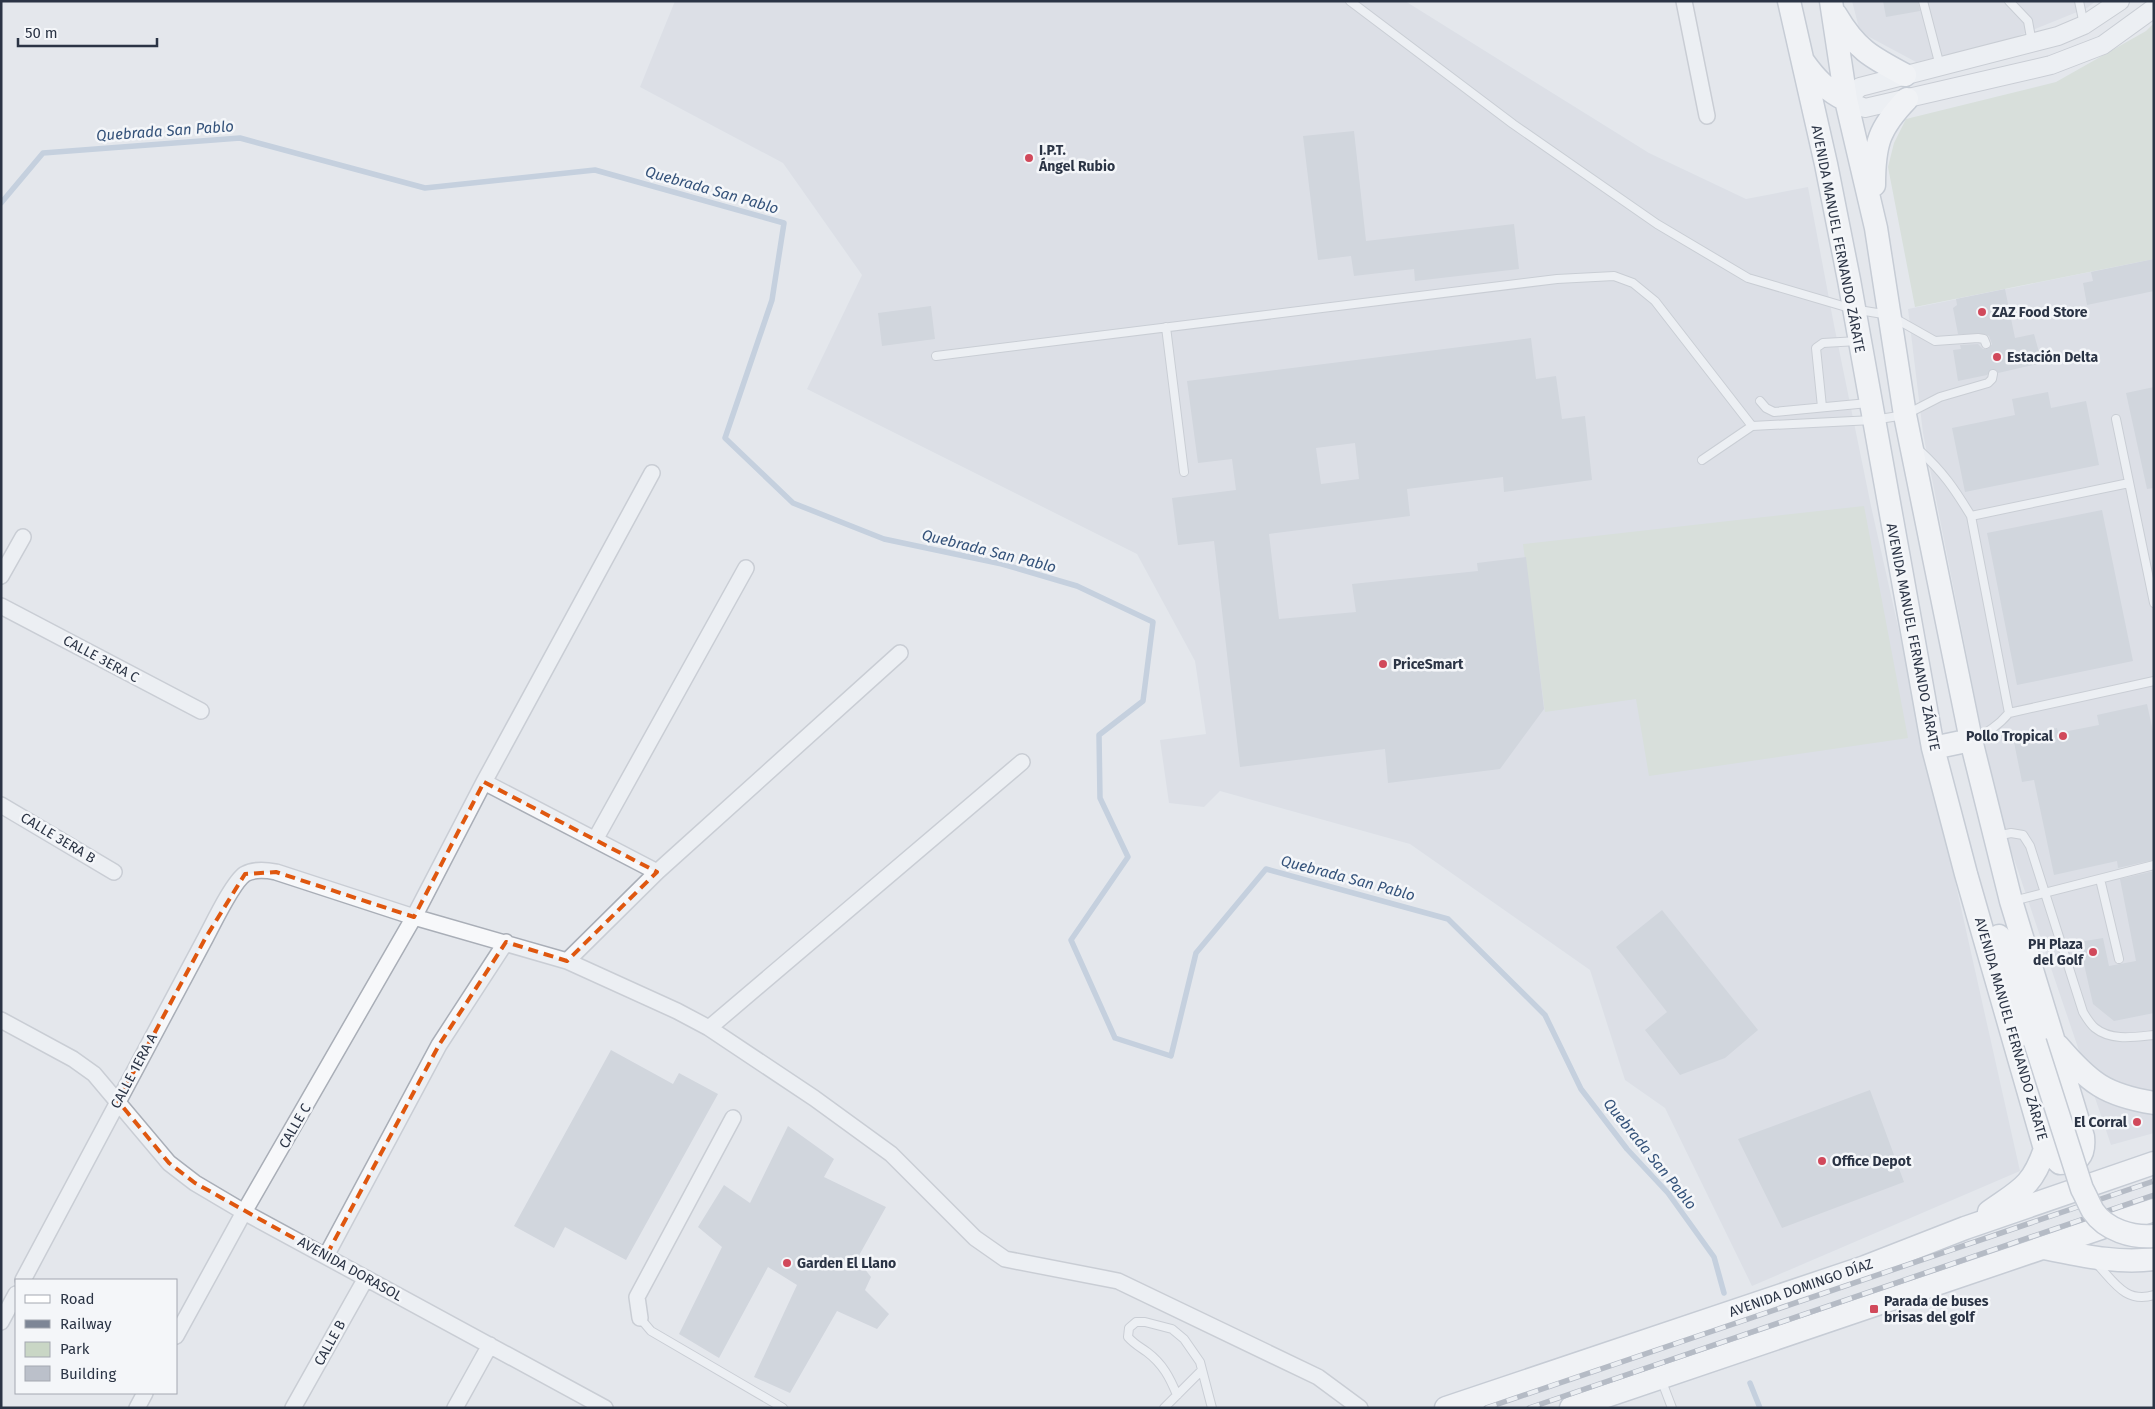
<svg xmlns="http://www.w3.org/2000/svg" width="2155" height="1409" viewBox="0 0 2155 1409" font-family="'Fira Sans',sans-serif">
  <style>
    .built { fill: #d2d6de }
    .green { fill: #c9d6c5 }
    .lines { fill: none; stroke-linecap: round; stroke-linejoin: round }
    .stream { stroke: #9fb4cc; stroke-width: 5.5 }
    .building { fill: #bbc0ca; fill-rule: evenodd }
    .service-casing { stroke: #a9aeb7; stroke-width: 10 }
    .minor-casing { stroke: #a9aeb7; stroke-width: 18 }
    .tertiary-casing { stroke: #a9aeb7; stroke-width: 20 }
    .primary-casing { stroke: #a3abb8; stroke-width: 25 }
    .service { stroke: #f7f8fa; stroke-width: 8 }
    .minor { stroke: #f7f8fa; stroke-width: 15 }
    .tertiary { stroke: #f7f8fa; stroke-width: 18 }
    .primary { stroke: #fff; stroke-width: 22 }
    .rail-casing { stroke: #7d8696; stroke-width: 5.5 }
    .rail { stroke: #f4f6f9; stroke-width: 4; stroke-dasharray: 11; stroke-linecap: butt }
    .primary-bridge-casing { stroke: #a3abb8; stroke-width: 25; stroke-linecap: butt }
    .primary-bridge { stroke: #fff; stroke-width: 22 }
    .marked { fill: none; stroke: #df570f; stroke-width: 4; stroke-dasharray: 10 6; stroke-linejoin: round }
    .poi-dot { fill: #d1495b; stroke: #f4f6f9; stroke-width: 2 }
    .labels { text-anchor: middle; dominant-baseline: central; stroke-width: 5; stroke-linejoin: round; paint-order: stroke }
    .poi-label { font-size: 14px; font-weight: bold; fill: #2b3445; stroke: #f4f6f9; text-anchor: start }
    .street-label { font-size: 14px; fill: #2b3445; stroke: #f4f6f9 }
    .water-label { font-size: 15px; font-style: italic; fill: #34527a; stroke: #f4f6f9 }
  </style>
  <rect width="100%" height="100%" fill="#e4e7ec"/>
  <path class="built" d="M675,1H1405L1649,153L1746,199L1808,187L1834,325L1871,506L2020,1171L1752,1286L1665,1108L1625,1080L1590,970L1410,844L1220,791L1204,807L1169,803L1160,740L1206,734L1195,661L1137,554L807,389L862,275L783,163L640,87Z
    M1852,1H2096L2087,8L2008,40L1916,62L1860,32Z
    M2154,259V1133L2111,1145L1997,809L1923,433L1908,309Z"/>
  <path class="green" d="M2154,23V259L1915,307L1888,167L1894,143L1906,119L2056,82L2146,31Z
    M1864,506L1908,738L1649,776L1636,699L1545,712L1523,544Z"/>
  <g class="lines">
    <path class="stream" d="M1,203L43,153L240,138L425,188L595,170L784,223L772,300L725,438L793,503L884,539L1002,564L1077,586L1153,622L1143,701L1099,735L1100,798L1128,857L1071,940L1115,1038L1171,1056L1196,953L1266,869L1448,919L1545,1015L1581,1089L1627,1149L1668,1193L1714,1257L1724,1293
      M1750,1383L1760,1408"/>
  </g>
  <path class="building" d="M1883,1H1918L1920,11L1886,17Z
    M1354,131L1366,241L1514,224L1519,269L1415,281L1414,269L1354,276L1351,256L1318,260L1303,136Z
    M2154,259V291L2087,305L2083,283L2093,281L2091,272Z
    M2005,289L2015,338L2034,334L2042,363L1998,373L1996,370L1992,369L1987,375L1958,381L1953,350L1961,349L1960,345L1978,344L1983,349H1988L1992,344L1989,336L1985,334H1958L1953,308L1957,305L1956,299Z
    M931,306L935,339L882,346L878,313Z
    M1531,338L1536,379L1556,376L1562,419L1585,416L1592,480L1504,492L1503,477L1407,489L1410,516L1269,534L1279,619L1356,612L1352,584L1478,571L1477,563L1526,557L1544,709L1500,769L1388,783L1385,749L1240,767L1214,541L1178,545L1172,498L1236,490L1232,459L1198,463L1187,381ZM1355,443L1359,479L1321,484L1316,448Z
    M2154,387V488L2147,489L2126,393Z
    M2048,392L2051,408L2086,401L2099,465L1965,492L1952,428L2015,415L2012,399Z
    M2102,510L2133,661L2017,685L1987,533Z
    M2147,704L2154,736V860L2118,868L2117,861L2054,875L2034,780L2022,782L2013,737L2057,728L2058,733L2099,725L2097,715Z
    M2154,871V1013L2114,1021L2093,1004L2079,942L2103,938L2109,966L2136,961L2120,879Z
    M1662,910L1758,1030L1725,1058L1680,1075L1645,1030L1667,1012L1616,947Z
    M611,1050L673,1084L679,1073L718,1094L626,1260L565,1227L554,1248L514,1226Z
    M1870,1090L1904,1182L1782,1228L1738,1139Z
    M788,1126L834,1159L824,1177L886,1207L857,1259L871,1277L865,1290L889,1314L877,1329L837,1311L790,1393L754,1377L797,1285L768,1267L719,1358L679,1334L722,1247L698,1227L724,1185L750,1203Z"/>
  <g class="lines">
    <defs>
      <path id="service" d="M1350,1L1513,124L1657,224L1748,278L1853,309L1889,315L1935,341L1978,338L1984,339L1986,344
        M1923,1L1940,66
        M2009,1L2028,21L2032,43
        M2079,1L2084,25
        M1166,327L1184,472
        M936,356L1557,279L1614,276L1633,283L1655,301L1752,426L1873,420L1905,415L1940,397L1988,383L1992,379L1993,374
        M1760,401L1766,408L1774,412L1868,403
        M1822,407L1816,348L1823,343L1858,341
        M2116,419L2154,603
        M1919,450C1943,472 1954,488 1971,516L2129,483
        M1702,460L1752,426
        M1971,516L2009,713
        M1973,739C1988,732 1998,726 2009,713L2154,681
        M1996,836L2011,833L2023,835L2030,846L2083,1012C2086,1017 2090,1024 2095,1028C2111,1041 2134,1037 2154,1035
        M2100,879L2119,959
        M2013,901L2154,865
        M2097,1264C2114,1282 2126,1304 2154,1295
        M640,1318L651,1331L783,1408
        M1661,1379L1672,1408
        M1177,1395C1170,1378 1163,1364 1147,1352C1140,1347 1134,1344 1128,1337L1129,1328L1136,1322H1145L1172,1329L1184,1339L1200,1362L1212,1408
        M1164,1408L1202,1370"/>
      <path id="minor" d="M1684,1L1707,116
        M1,576L23,537
        M1,606L201,711
        M484,782L657,872
        M1,805L114,872
        M596,838L746,568
        M567,961L657,872L900,653
        M1,1020L73,1059L94,1074L169,1163L195,1183L244,1212L605,1408
        M709,1028L1022,762
        M326,1256L439,1045L506,942
        M23,1280L206,937C214,922 233,882 245,874C254,869 266,870 276,872L414,917L567,961L677,1011L709,1028L814,1098L891,1154L975,1238L1005,1259L1118,1281L1318,1377L1360,1408
        M640,1318L637,1297L733,1118
        M1,1322L16,1294
        M176,1336L244,1212L414,917L484,782L652,473
        M137,1408L145,1393
        M293,1408L366,1278
        M455,1408L490,1345"/>
      <path id="tertiary" d="M2120,1L2084,25L2058,36L1860,87L1846,100L1865,108L2051,65L2103,45L2154,8"/>
      <path id="primary" d="M1789,1L1826,164L1849,280L1933,748L1966,874L2045,1149L2060,1163C2078,1163 2085,1156 2083,1137L2011,901L1971,740L1905,415L1876,228L1846,100L1831,1
        M1836,15C1856,49 1871,57 1905,75
        M1803,61C1815,78 1827,91 1846,100
        M1874,185C1874,144 1879,128 1907,99
        M1933,748L1971,740
        M1999,936L2035,1042
        M2058,1046C2090,1083 2105,1095 2154,1103
        M1989,1212C2020,1190 2032,1187 2045,1149
        M2044,1248C2080,1255 2117,1264 2154,1259
        M1446,1408L1865,1267L1965,1228L2154,1163
        M1571,1408L2154,1210"/>
    </defs>
    <use href="#service" class="service-casing"/>
    <use href="#minor" class="minor-casing"/>
    <use href="#tertiary" class="tertiary-casing"/>
    <use href="#primary" class="primary-casing"/>
    <use href="#service" class="service"/>
    <use href="#minor" class="minor"/>
    <use href="#tertiary" class="tertiary"/>
    <use href="#primary" class="primary"/>
    <defs>
      <path id="rail" d="M1486,1408L2154,1181
        M1529,1408L2154,1195"/>
    </defs>
    <use href="#rail" class="rail-casing"/>
    <use href="#rail" class="rail"/>
    <defs>
      <path id="primary-bridge" d="M2035,1042L2082,1189C2086,1196 2089,1204 2093,1211C2106,1230 2132,1238 2154,1236"/>
    </defs>
    <use href="#primary-bridge" class="primary-bridge-casing"/>
    <use href="#primary-bridge" class="primary-bridge"/>
  </g>
  <path d="M0 0H2155V1409H0ZM484,782L657,872L567,961L506,942L439,1045L326,1256L195,1183L169,1163L118,1101L206,937L245,874L276,872L414,917Z" fill="#e4e7ec" fill-opacity=".55" fill-rule="evenodd"/>
  <path class="marked" d="M484,782L657,872L567,961L506,942L439,1045L326,1256L195,1183L169,1163L118,1101L206,937L245,874L276,872L414,917Z"/>
  <g class="poi-dot">
    <circle cx="1029" cy="158" r="5"/>
    <circle cx="1982" cy="312" r="5"/>
    <circle cx="1997" cy="357" r="5"/>
    <circle cx="1383" cy="664" r="5"/>
    <circle cx="2063" cy="736" r="5"/>
    <circle cx="2093" cy="952" r="5"/>
    <circle cx="2137" cy="1122" r="5"/>
    <circle cx="1822" cy="1161" r="5"/>
    <circle cx="787" cy="1263" r="5"/>
    <rect x="1869" y="1304" width="10" height="10" rx="2.5"/>
  </g>
  <g class="labels">
    <g class="poi-label">
      <text x="1039" y="150">I.P.T.<tspan x="1039" dy="16">Ángel Rubio</tspan></text>
      <text x="1992" y="312">ZAZ Food Store</text>
      <text x="2007" y="357">Estación Delta</text>
      <text x="1393" y="664">PriceSmart</text>
      <text x="2053" y="736" text-anchor="end">Pollo Tropical</text>
      <text x="2083" y="944" text-anchor="end">PH Plaza<tspan x="2083" dy="16">del Golf</tspan></text>
      <text x="2127" y="1122" text-anchor="end">El Corral</text>
      <text x="1832" y="1161">Office Depot</text>
      <text x="797" y="1263">Garden El Llano</text>
      <text x="1884" y="1301">Parada de buses<tspan x="1884" dy="16">brisas del golf</tspan></text>
    </g>
    <g class="street-label">
      <text transform="translate(1838 239) rotate(79)">AVENIDA MANUEL FERNANDO ZÁRATE</text>
      <text transform="translate(1913 637) rotate(79)">AVENIDA MANUEL FERNANDO ZÁRATE</text>
      <text transform="translate(101 659) rotate(28)">CALLE 3ERA C</text>
      <text transform="translate(58 838) rotate(31)">CALLE 3ERA B</text>
      <text transform="translate(2011 1029) rotate(74)">AVENIDA MANUEL FERNANDO ZÁRATE</text>
      <text transform="translate(134 1071) rotate(-62)">CALLE 1ERA A</text>
      <text transform="translate(295 1126) rotate(-60)">CALLE C</text>
      <text transform="translate(350 1269) rotate(29)">AVENIDA DORASOL</text>
      <text transform="translate(1801 1288) rotate(-19)">AVENIDA DOMINGO DÍAZ</text>
      <text transform="translate(330 1343) rotate(-61)">CALLE B</text>
    </g>
    <g class="water-label">
      <text transform="translate(165 131) rotate(-4)">Quebrada San Pablo</text>
      <text transform="translate(712 190) rotate(16)">Quebrada San Pablo</text>
      <text transform="translate(989 551) rotate(14)">Quebrada San Pablo</text>
      <text transform="translate(1348 878) rotate(15)">Quebrada San Pablo</text>
      <text transform="translate(1650 1154) rotate(51)">Quebrada San Pablo</text>
    </g>
  </g>
  <rect width="2155" height="1409" fill="none" stroke="#2b3445" stroke-width="5"/>
  <rect x="15" y="1279" width="162" height="115" fill="#f4f6f9" stroke="#a4a8b1"/>
  <rect x="25" y="1295" width="25" height="8" fill="#ffffff" stroke="#a4a8b1"/>
  <text x="60" y="1304" font-size="15" fill="#2b3445">Road</text>
  <rect x="25" y="1320" width="25" height="8" fill="#7d8696" stroke="#a4a8b1"/>
  <text x="60" y="1329" font-size="15" fill="#2b3445">Railway</text>
  <rect x="25" y="1342" width="25" height="15" fill="#c9d6c5" stroke="#a4a8b1"/>
  <text x="60" y="1354" font-size="15" fill="#2b3445">Park</text>
  <rect x="25" y="1366" width="25" height="15" fill="#bbc0ca" stroke="#a4a8b1"/>
  <text x="60" y="1379" font-size="15" fill="#2b3445">Building</text>
  <path d="M18 38v8h139v-8" fill="none" stroke="#2b3445" stroke-width="2.5"/>
  <text x="25" y="38" font-size="15" fill="#2b3445" stroke="#f4f6f9" stroke-width="4" paint-order="stroke">50 m</text>
</svg>
